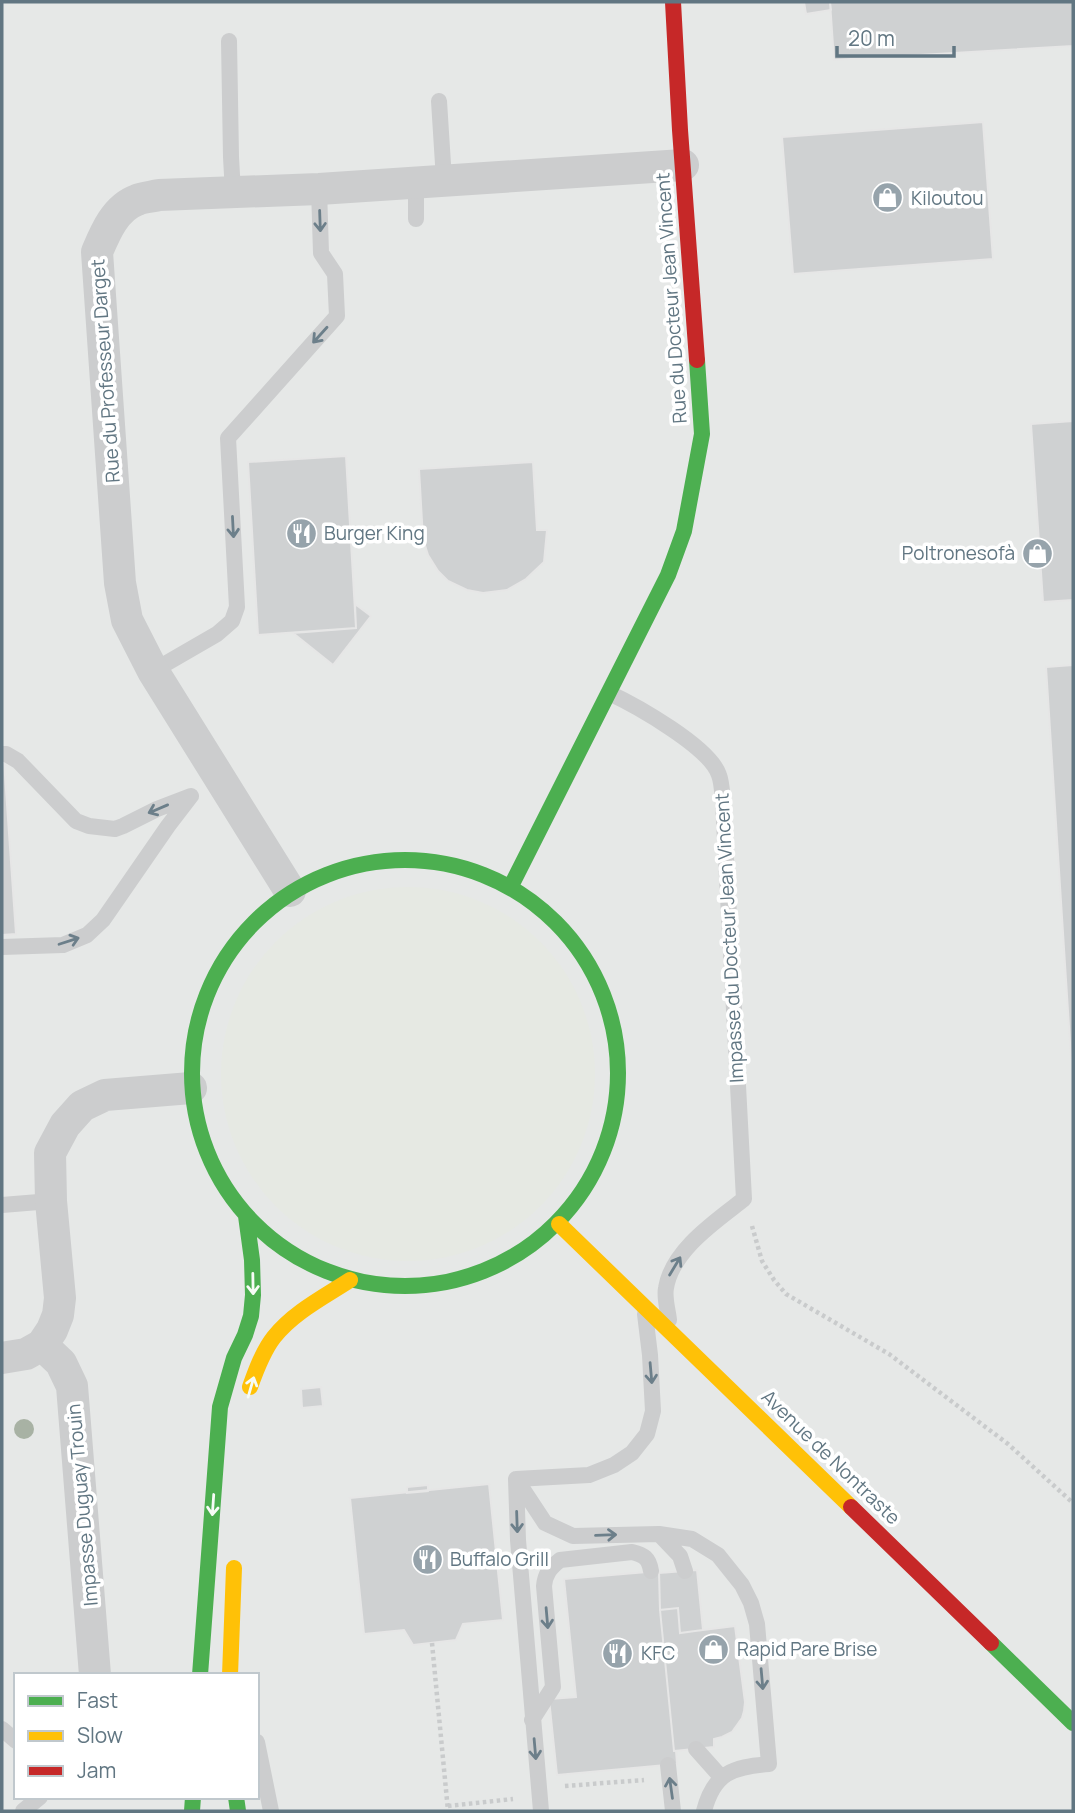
<svg xmlns="http://www.w3.org/2000/svg" width="1075" height="1813" viewBox="0 0 1075 1813" font-family="Manrope,sans-serif">
  <style>
    .built { fill: #e6e8e7; fill-rule: evenodd }
    .green { fill: #e6e9e3 }
    .building { fill: #cfd1d2; stroke: #e6e6e6; stroke-width: 2 }
    .lines { fill: none; stroke-linecap: round; stroke-linejoin: round }
    .path { stroke: #c9cbcc; stroke-width: 4.5; stroke-dasharray: 3.5 3.5; stroke-linecap: butt }
    .lane { stroke: #cccdce; stroke-width: 16 }
    .street { stroke: #cccdce; stroke-width: 32 }
    .fast { stroke: #4caf50; stroke-width: 16 }
    .slow { stroke: #ffc107; stroke-width: 16 }
    .jam { stroke: #c62828; stroke-width: 16 }
    .tree { fill: #a8b2a4 }
    .oneway { stroke: #6c7f8a }
    .oneway2 { stroke: #f6fbf6 }
    .labels { text-anchor: middle; dominant-baseline: central; stroke-width: 7; stroke-linejoin: round; paint-order: stroke }
    .poi-label { font-size: 19px; fill: #617682; stroke: #fff; text-anchor: start }
    .street-label { font-size: 19px; fill: #617682; stroke: #fff }
  </style>
  <rect width="100%" height="100%" fill="#f7f7f6"/>
  <path class="built" d="M2,2H1073V1811H2ZM16,1675H257V1797H16Z"/>
  <path class="green" d="M221 1074a187 187 0 1 1 374 0a187 187 0 1 1-374 0Z"/>
  <path class="building" d="M804,2H830L831,10L806,14Z
    M830,2H1073V46L834,60Z
    M983,122L993,259L793,274L782,137Z
    M1073,421V600L1043,602L1031,424Z
    M346,456L356,628L258,635L248,462Z
    M533,462L537,530H547L544,562L526,579L507,590L483,593L467,590L448,581L438,571L428,555L423,539L419,469Z
    M355,604L371,616L333,665L293,633L356,628Z
    M1073,665V1058H1071L1046,667Z
    M2,761H4L16,934L2,935Z
    M321,1387L323,1406L302,1408L301,1389Z
    M489,1484L503,1620L463,1624L456,1640L413,1645L404,1630L364,1634L350,1498Z
    M428,1485V1491L407,1493V1487Z
    M697,1570L703,1630L680,1633L678,1608L660,1610L659,1573Z
    M659,1571L660,1610L674,1751H676L677,1764L557,1775L549,1699L576,1697L564,1579Z
    M678,1608L680,1633L735,1626L745,1702L744,1711L742,1718L732,1732L722,1737L714,1739V1747L674,1751L660,1610Z"/>
  <g class="lines">
    <path class="path" d="M752,1226L762,1261L774,1280L786,1294L889,1354L1008,1444L1073,1503
      M432,1643L448,1811
      M565,1786L644,1780
      M448,1806L513,1799"/>
    <path class="lane" d="M229,41L231,157L233,193
      M439,101L444,180
      M416,219V182
      M153,671L217,634L232,621L237,607L228,438L337,316L335,274L321,253L319,189
      M609,693C635,705 710,747 719,775C722,783 722,793 723,802L744,1199C716,1221 672,1250 666,1288C664,1298 668,1310 669,1320
      M2,754H6L18,761L76,821L89,826L115,829L123,826L157,809L191,796L168,826L103,920L87,935L63,945L2,947
      M2,1205L51,1201
      M516,1479L545,1523L573,1536L659,1534L692,1539L718,1555L742,1585L751,1603L757,1624L769,1764C732,1767 714,1773 704,1811
      M659,1534L680,1556L685,1571
      M532,1720L553,1687L544,1586C545,1574 550,1568 560,1560L632,1552C644,1555 649,1558 651,1571
      M2,1729L16,1741
      M257,1742L271,1811
      M696,1749L721,1777
      M668,1765L673,1811
      M23,1811L40,1797
      M541,1811L518,1540L516,1479L589,1475L614,1465L632,1453L647,1434L653,1411L650,1355L645,1314"/>
    <path class="street" d="M290,891L153,671L127,620L120,583L97,252C105,233 115,208 137,200C144,197 152,197 159,195L319,189L683,165
      M42,1345L61,1363L72,1386L95,1675
      M2,1358L26,1354L42,1345L52,1330L58,1315L60,1298L51,1201L50,1153L65,1125L82,1106L105,1095L191,1088"/>
    <path class="fast" d="M192 1073a213 213 0 1 1 426 0a213 213 0 1 1-426 0Z
      M511,886L668,575L684,531L702,434L697,360
      M991,1643L1073,1723
      M200,1675L220,1407L234,1358L245,1335L251,1316L253,1295L252,1260L246,1216
      M236,1797L238,1811
      M192,1811L193,1797"/>
    <path class="slow" d="M559,1224L851,1507
      M250,1387C256,1370 263,1351 274,1337C294,1312 324,1297 350,1280
      M230,1675L234,1568"/>
    <path class="jam" d="M673,2L680,130L697,360
      M851,1507L991,1643"/>
  </g>
  <circle class="tree" cx="24" cy="1429" r="10"/>
  <defs><path id="oneway-shaft" d="M-6 0H5M1.5-3L5.5 0L1.5 3" fill="none" stroke-width="1.6" stroke-linecap="round" stroke-linejoin="round" transform="scale(1.75)"/></defs>
  <g class="oneway">
    <use href="#oneway-shaft" transform="translate(320 221) rotate(88)"/>
    <use href="#oneway-shaft" transform="translate(320 335) rotate(132)"/>
    <use href="#oneway-shaft" transform="translate(233 527) rotate(87)"/>
    <use href="#oneway-shaft" transform="translate(158 809) rotate(157)"/>
    <use href="#oneway-shaft" transform="translate(69 941) rotate(-18)"/>
    <use href="#oneway-shaft" transform="translate(675 1266) rotate(-59)"/>
    <use href="#oneway-shaft" transform="translate(651 1373) rotate(85)"/>
    <use href="#oneway-shaft" transform="translate(517 1522) rotate(88)"/>
    <use href="#oneway-shaft" transform="translate(606 1535) rotate(-2)"/>
    <use href="#oneway-shaft" transform="translate(547 1618) rotate(85)"/>
    <use href="#oneway-shaft" transform="translate(762 1679) rotate(85)"/>
    <use href="#oneway-shaft" transform="translate(535 1749) rotate(85)"/>
    <use href="#oneway-shaft" transform="translate(671 1788) rotate(-98)"/>
  </g>
  <g class="oneway2">
    <use href="#oneway-shaft" transform="translate(253 1284) rotate(89)"/>
    <use href="#oneway-shaft" transform="translate(251 1387) rotate(-74)"/>
    <use href="#oneway-shaft" transform="translate(213 1505) rotate(94)"/>
  </g>
  <defs>
    <symbol id="shop-disc" viewBox="-11 -11 22 22"><circle r="9.5" fill="#96a3ab" stroke="#fff"/><path d="M-5-2.5h2.3a2.7 3.5 0 0 1 5.4 0H5L5.5 6h-11ZM-1.5-2.5h3a1.5 2.3 0 0 0-3 0Z" fill="#fff"/></symbol>
    <symbol id="restaurant-disc" viewBox="-11 -11 22 22"><circle r="9.5" fill="#96a3ab" stroke="#fff"/><path d="M-5-6h1v4h1v-4h1v4h1v-4h1v5L-1.5 .5V6h-2V.5L-5-1ZM5-6V6H3V1.5H1.5Q1.5-4 5-6Z" fill="#fff"/></symbol>
  </defs>
  <g fill-rule="evenodd">
    <use href="#shop-disc" x="870" y="180" width="35" height="35"/>
    <use href="#restaurant-disc" x="284" y="516" width="35" height="35"/>
    <use href="#shop-disc" x="1020" y="536" width="35" height="35"/>
    <use href="#restaurant-disc" x="410" y="1542" width="35" height="35"/>
    <use href="#shop-disc" x="696" y="1632" width="35" height="35"/>
    <use href="#restaurant-disc" x="600" y="1636" width="35" height="35"/>
  </g>
  <g class="labels">
    <g class="poi-label">
      <text x="911" y="198">Kiloutou</text>
      <text x="324" y="533">Burger King</text>
      <text x="1015" y="553" text-anchor="end">Poltronesofà</text>
      <text x="450" y="1559">Buffalo Grill</text>
      <text x="737" y="1649">Rapid Pare Brise</text>
      <text x="641" y="1653">KFC</text>
    </g>
    <g class="street-label">
      <text transform="translate(671 298) rotate(-94)">Rue du Docteur Jean Vincent</text>
      <text transform="translate(105 371) rotate(-94)">Rue du Professeur Darget</text>
      <text transform="translate(729 938) rotate(-93)">Impasse du Docteur Jean Vincent</text>
      <text transform="translate(831 1457) rotate(44)">Avenue de Nontraste</text>
      <text transform="translate(82 1505) rotate(-95)">Impasse Duguay Trouin</text>
    </g>
  </g>
  <rect width="1075" height="1813" fill="none" stroke="#617682" stroke-width="7"/>
  <rect x="14" y="1673" width="245" height="126" fill="#ffffff" stroke="#c0c8cd" stroke-width="2"/>
  <rect x="28" y="1696" width="35" height="10" fill="#4caf50" stroke="#c0c8cd" stroke-width="2"/>
  <text x="77" y="1708" font-size="21" fill="#617682">Fast</text>
  <rect x="28" y="1731" width="35" height="10" fill="#ffc107" stroke="#c0c8cd" stroke-width="2"/>
  <text x="77" y="1743" font-size="21" fill="#617682">Slow</text>
  <rect x="28" y="1766" width="35" height="10" fill="#c62828" stroke="#c0c8cd" stroke-width="2"/>
  <text x="77" y="1778" font-size="21" fill="#617682">Jam</text>
  <path d="M837 46v10h117v-10" fill="none" stroke="#617682" stroke-width="3.5"/>
  <text x="848" y="46" font-size="21" fill="#617682" stroke="#ffffff" stroke-width="5" paint-order="stroke">20 m</text>
</svg>
